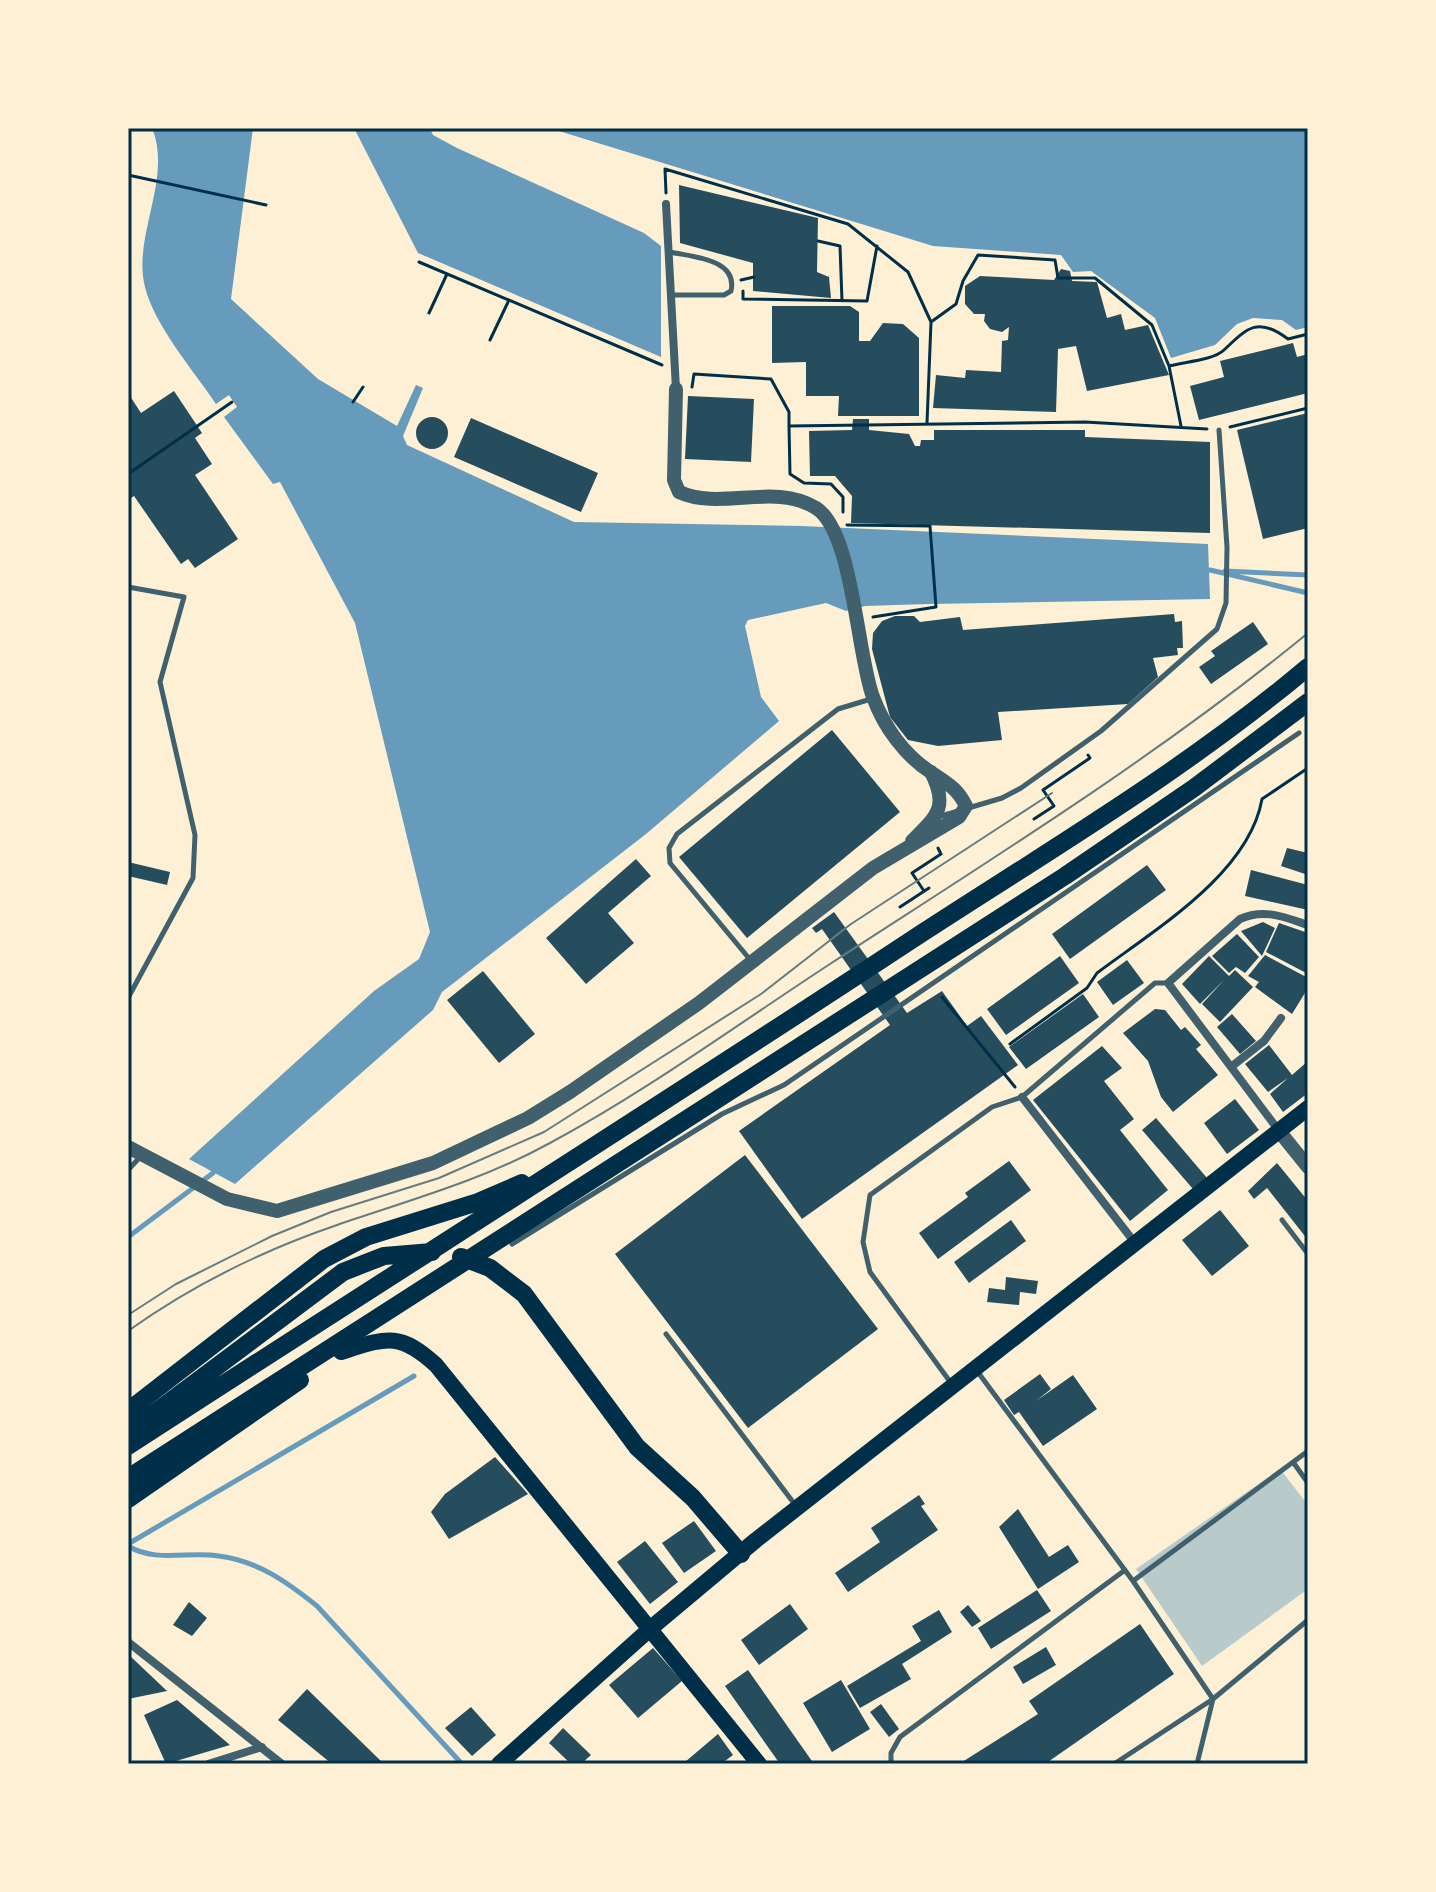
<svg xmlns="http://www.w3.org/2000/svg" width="1436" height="1892" viewBox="0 0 1436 1892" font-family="'Sofia Sans Condensed',sans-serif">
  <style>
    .green { fill: #b9caca }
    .water { fill: #669bbc }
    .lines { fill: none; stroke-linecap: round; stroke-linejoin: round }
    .stream { stroke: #669bbc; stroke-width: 5 }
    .building { fill: #264d5e }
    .path { stroke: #003049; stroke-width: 3 }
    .service { stroke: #3f606c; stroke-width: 5 }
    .minor { stroke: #3f606c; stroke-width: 8 }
    .tertiary { stroke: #3f606c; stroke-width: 14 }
    .secondary { stroke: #003049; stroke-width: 16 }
    .primary { stroke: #003049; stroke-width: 16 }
    .trunk { stroke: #003049; stroke-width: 18 }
    .tram { stroke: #657d81; stroke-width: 2 }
    .neatline { fill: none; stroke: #003049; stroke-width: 3 }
  </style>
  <rect width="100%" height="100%" fill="#fdf0d5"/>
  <path class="green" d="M1280,1469L1308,1505V1589L1202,1666L1136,1569Z"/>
  <path class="water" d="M152,128H253L231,299L318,379L397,426L416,385L423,388L403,436L407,445L574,522L801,526L1208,544L1210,599L928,604L865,606L846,611L826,603L748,620L745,626L761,697L779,721L646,834L442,992L433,1010L235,1184L189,1159L374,991L419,959L430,932L355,623L280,482L273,484L224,417L237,407L229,395L216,404C194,371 154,325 145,287C132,236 173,179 152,128Z
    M354,128H430L433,135L457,148L644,233L661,246V357L418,253Z
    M549,128H1308V327L1296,330L1282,320L1253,318L1237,324L1215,345L1171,358L1155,318L1091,271L1073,272L1061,255L933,246Z"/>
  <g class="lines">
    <path class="stream" d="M1210,570L1308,593
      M1225,571L1308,575
      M128,1237L213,1173
      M128,1544L414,1376
      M128,1546C156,1563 188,1551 219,1556C258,1561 287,1582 317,1606L462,1764"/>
  </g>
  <path class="building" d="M679,185L818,218L817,272L829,277L831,298L753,291V263L680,243Z
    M1061,269L1070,271L1072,281L1097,282L1107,318L1121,314L1125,330L1148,325L1169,375L1087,391L1076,346L1058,349L1056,412L933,408L936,375L965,378L966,370L1001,372L1002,341L1008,340L1009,327L1002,332L990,329L984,321L985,314H974L965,304V286L980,276L1054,280Z
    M772,306H850L859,312V341H870L883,323L903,324L919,338V416H838L839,396H806V362L772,363Z
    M1293,343L1297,357L1308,354V393L1199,420L1190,386L1224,377L1220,361Z
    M174,391L202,433L195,438L212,464L195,475L238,539L195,568L188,559L181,564L134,496L128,500V393L141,413Z
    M688,396L754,399L751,462L685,459Z
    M1308,413V528L1263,539L1237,430Z
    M416 433a16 16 0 1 1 32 0a16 16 0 1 1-32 0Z
    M471,418L598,473L581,512L454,457Z
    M853,419H869V430L909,434L915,446H920L921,440H934V430H1085V437L1210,442V533L851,523L852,496L835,476H810L809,431L852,430Z
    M1174,614L1175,622L1182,621L1183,648H1177L1178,655L1153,658L1158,677L1128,704L998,712L1002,740L938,746L908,740L890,717L872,649L873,633L882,621L895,616H914L920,622L960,617L963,630Z
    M1253,622L1268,644L1211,684L1199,667L1215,656L1211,651Z
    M832,730L900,812L747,938L679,857Z
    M1287,848L1308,853V875L1281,866Z
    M636,859L651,876L608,913L634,943L586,984L546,938Z
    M128,862L170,872L167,885L128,876Z
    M1147,865L1166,890L1070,959L1052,934Z
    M1251,870L1308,885V910L1245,896Z
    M834,912L907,1013L942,991L967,1026L981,1016L1018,1065L802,1219L739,1131L890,1025L822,929L816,933L812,928Z
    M1263,922L1275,928L1262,956L1241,931Z
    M1279,923L1308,933V974L1266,952Z
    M1237,934L1259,957L1245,973L1236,967L1229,973L1212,956Z
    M1265,955L1308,978V988L1292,1014L1255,987L1259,982L1248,976Z
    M1060,956L1079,983L1006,1035L987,1009Z
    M1209,956L1229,976L1235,970L1253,987L1220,1022L1202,1004L1224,980L1200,1004L1182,984Z
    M1127,960L1144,983L1113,1005L1097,982Z
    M483,971L535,1034L499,1063L447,1000Z
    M1083,994L1099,1017L1026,1069L1009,1047Z
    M1155,1009L1165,1010L1181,1030L1185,1027L1201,1045L1196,1049L1218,1075L1173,1112L1161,1097L1148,1061L1123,1033Z
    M1232,1014L1256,1041L1240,1054L1217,1027Z
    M1269,1045L1292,1075L1308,1061V1093L1283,1112L1270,1094L1288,1078L1268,1092L1245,1064Z
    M1102,1046L1122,1068L1104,1081L1134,1119L1120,1130L1168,1190L1130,1221L1033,1100Z
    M1235,1099L1259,1130L1227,1154L1204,1123Z
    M1156,1118L1207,1178L1193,1189L1142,1130Z
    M745,1155L878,1329L748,1428L615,1254Z
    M1009,1161L1031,1190L938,1259L919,1233L968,1197L965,1193Z
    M1277,1163L1308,1201V1240L1267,1188L1254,1199L1248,1191Z
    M1220,1210L1249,1246L1212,1276L1182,1240Z
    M1011,1220L1026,1241L969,1283L954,1262Z
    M1006,1277L1038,1281L1036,1294L1020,1292L1019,1305L987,1302L989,1288L1005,1290Z
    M1040,1374L1051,1389L1036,1401L1073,1375L1097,1409L1043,1446L1019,1412L1014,1415L1004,1400Z
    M495,1457L528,1494L449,1539L431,1512L445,1494Z
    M919,1495L925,1504L921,1506L938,1530L848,1592L835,1573L880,1542L871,1528Z
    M1018,1509L1049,1557L1068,1545L1079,1562L1038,1589L999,1527Z
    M694,1521L716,1551L684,1573L662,1543Z
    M645,1541L678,1582L650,1604L617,1562Z
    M1037,1590L1051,1611L991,1649L978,1628Z
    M189,1602L207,1618L192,1636L173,1625Z
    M790,1604L808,1629L759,1665L741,1640Z
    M968,1605L981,1621L972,1627L960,1612Z
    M939,1610L952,1632L902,1664L911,1679L860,1708L847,1686L921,1641L912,1626Z
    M1140,1624L1174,1674L1045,1764H959L1038,1714L1029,1701Z
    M1046,1647L1056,1665L1023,1684L1013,1667Z
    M653,1648L682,1681L638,1718L609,1685Z
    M128,1654L167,1691L128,1699Z
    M748,1670L814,1764H780L725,1686Z
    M841,1680L870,1729L832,1752L803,1703Z
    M307,1689L384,1764H332L278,1720Z
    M177,1700L230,1745L166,1764L144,1715Z
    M881,1704L899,1729L889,1737L870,1712Z
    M471,1707L496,1735L472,1756L445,1728Z
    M563,1728L591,1755L581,1764H571L549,1743Z
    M718,1734L733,1755L721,1764H687L685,1762Z"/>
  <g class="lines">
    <path class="path" d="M128,175L266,205
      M666,193L665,169L848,224L908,272L931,322L927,423
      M818,241L840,246L842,301
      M419,262L662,365
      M741,280L754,277
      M743,291V299L867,301L877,246
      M429,313L447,274
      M931,322L956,304L963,281L978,255L1055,260L1058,278H1095L1152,325L1169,366L1181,426
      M490,340L509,300
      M1169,366C1183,362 1214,360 1224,350C1247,328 1258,316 1288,339L1308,334
      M692,387L694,374L771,379L789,412V426L1085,422L1207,429
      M353,402L363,387
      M789,426L790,474L804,483L831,484L843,497V512
      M1230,427L1308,408
      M128,474L232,402
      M847,525L930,526L936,607L873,617
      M1034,819L1054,806L1043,790L1090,758L1088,755
      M924,891L912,873L941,854L938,848
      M900,907L929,888
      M942,997L1015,1087
      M1010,1044L1087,988L1097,973C1154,930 1249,874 1262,799L1308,768"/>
    <path class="service" d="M670,252C693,257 738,259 731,291L724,295H671
      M128,587L184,597L160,682L195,835L193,878L128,998
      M938,817L1002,798L1021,788L1101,731L1217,629L1226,603L1227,547L1219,430
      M752,962L670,863L669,848L677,834L838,709L871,699
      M128,1170L142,1155
      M1282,1220L1308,1254
      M512,1244L722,1114L784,1085L1299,733
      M666,1334L796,1506
      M977,1371L1133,1581L1213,1699L1197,1764
      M951,1383L870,1272L863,1242L870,1195L992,1107L1022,1097L1155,983H1168
      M1293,1462L1308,1483
      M1133,1581L1308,1451
      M891,1764V1753L900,1737L1125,1570
      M1114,1764L1213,1699L1308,1620"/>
    <path class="minor" d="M666,204L676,389
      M1231,1067L1264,1041L1281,1018
      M1022,1097L1135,1243
      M1279,1131L1168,983L1240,919C1264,908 1284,917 1308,925
      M128,1642L282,1764
      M208,1764L262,1747"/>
    <path class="tertiary" d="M912,841C937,816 949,807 931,772
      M1279,1131L1308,1167
      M128,1147L227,1199L277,1211L433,1163L528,1118L570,1092L699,1003L873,868L959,817L966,806C957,788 948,784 932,773C905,756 884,727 873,697C857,655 853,531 816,508C774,482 721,511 679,492L674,480L676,389"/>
    <path class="secondary" d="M341,1352C386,1338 399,1331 436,1365L759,1764"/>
    <path class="primary" d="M499,1764L651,1628L756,1540L1308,1108"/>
    <path class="trunk" d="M461,1257L490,1268L524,1294L637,1447L693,1498L741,1554
      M128,1411L324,1259L366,1237L478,1202L522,1183
      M128,1433L343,1272L384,1256L432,1252
      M128,1446C390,1276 655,1109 916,937C1048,851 1187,769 1308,667
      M128,1478L1065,876L1194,788L1308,702
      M128,1499L300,1380"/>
    <path class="tram" d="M128,1315L176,1284L272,1236L331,1212L439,1178L544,1132L761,994L851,924L1052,793
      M128,1331C191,1286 264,1250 337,1225C410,1200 483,1180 550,1143C647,1091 738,1024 830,964C993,858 1158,756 1308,633"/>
  </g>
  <rect width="1436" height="1892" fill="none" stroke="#fdf0d5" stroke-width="260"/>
  <rect x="130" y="130" width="1176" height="1632" class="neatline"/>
</svg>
